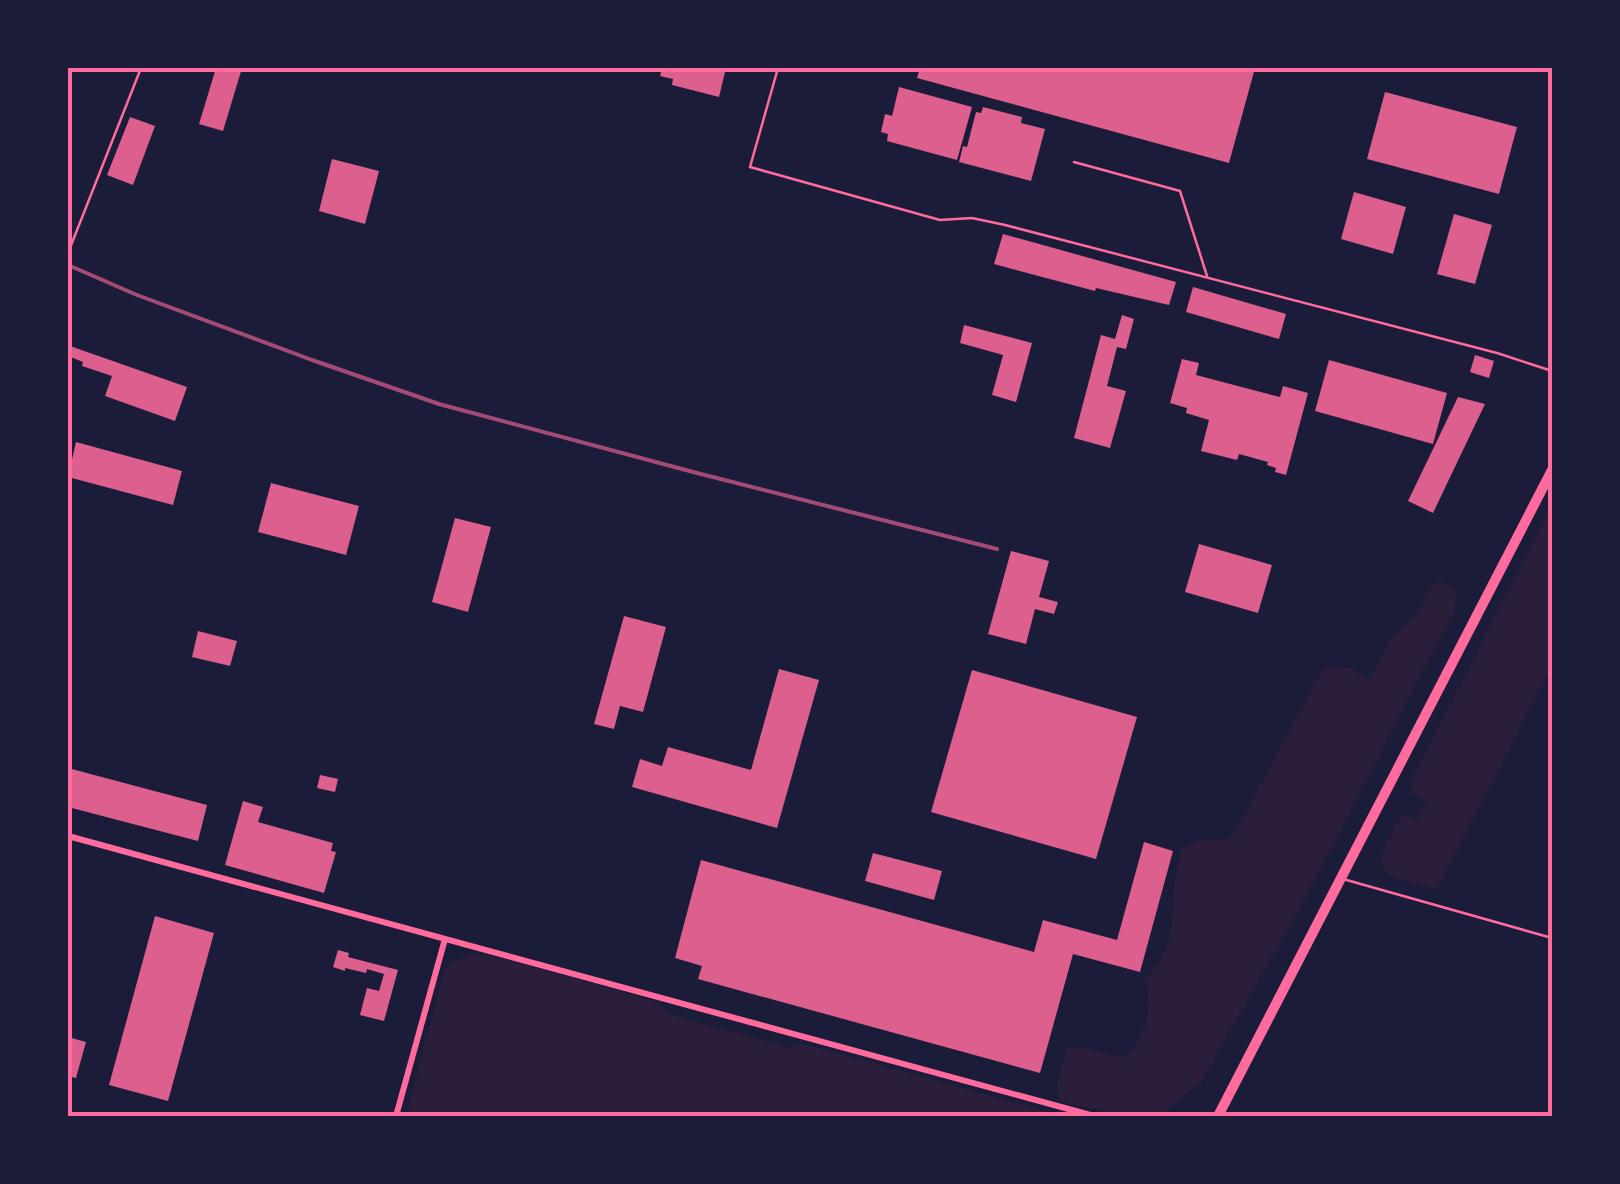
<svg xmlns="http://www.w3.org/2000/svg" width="1620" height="1184" viewBox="0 0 1620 1184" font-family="'Work Sans',sans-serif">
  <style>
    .green { fill: #2a1e3b }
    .building { fill: #dd5f8e }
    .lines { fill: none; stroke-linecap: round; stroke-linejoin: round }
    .service { stroke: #ff6b9d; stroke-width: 2.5 }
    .minor { stroke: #ff6b9d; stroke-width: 6 }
    .primary { stroke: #ff6b9d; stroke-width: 10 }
    .rail { stroke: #a44b75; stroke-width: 4 }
    .neatline { fill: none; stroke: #ff6b9d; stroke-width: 4 }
  </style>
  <rect width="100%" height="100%" fill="#1b1b3a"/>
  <path class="green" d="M1552,505V665L1437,889L1391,877L1381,865L1382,853L1402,814L1417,821L1427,801L1411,793L1412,780Z
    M1439,581L1455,589L1456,607L1303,902L1201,1082L1164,1112L1113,1113L1061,1102L1057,1084L1067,1049L1081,1047L1124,1058C1147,1034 1152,1011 1146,979C1174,949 1171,929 1174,890C1175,876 1179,863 1181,850L1201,839H1228L1236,830L1323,669L1350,668L1369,679L1390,641L1418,613L1430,587Z
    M473,954L497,957L657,1002L668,1014L790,1048L801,1043L1064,1116H406L444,971L451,962Z"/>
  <path class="building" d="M216,68H242L223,131L199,124Z
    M662,68H726L719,97L672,85L673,79L660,76Z
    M920,68H1255L1229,163L917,78Z
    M899,87L972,107L957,160L887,141L888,134L881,132L885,114L892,116Z
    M1385,92L1517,127L1499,194L1367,159Z
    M983,107L1022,117L1021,123L1045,129L1031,181L959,162L963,146L967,147L976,112L981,113Z
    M130,117L155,126L133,185L107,175Z
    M332,159L379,171L365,224L319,211Z
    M1354,192L1406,207L1393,254L1341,239Z
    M1454,214L1492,225L1475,284L1437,274Z
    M1003,234L1176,282L1169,305L1096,288L1095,291L994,264Z
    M1193,287L1286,314L1279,339L1186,312Z
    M1122,315L1134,319L1126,349L1117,347L1107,386L1126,391L1110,448L1074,438L1101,335L1115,339Z
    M964,325L1032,343L1016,402L992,395L1003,355L960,343Z
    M70,346L187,387L175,421L105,396L112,376L82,366L83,362L68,356Z
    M1475,355L1494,361L1489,378L1470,372Z
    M1182,359L1199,363L1196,375L1280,397L1283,386L1308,393L1286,475L1275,472L1276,468L1267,465L1268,462L1239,454L1237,460L1201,451L1209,420L1186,413L1187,408L1170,403Z
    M1329,360L1447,393L1433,444L1315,411Z
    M1458,397L1485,404L1433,513L1408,501Z
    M76,442L182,471L173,505L68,477Z
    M271,483L359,506L346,555L258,532Z
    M455,518L491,527L468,612L432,602Z
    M1199,544L1272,565L1258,613L1185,592Z
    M1011,551L1049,561L1039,597L1058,602L1054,614L1035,609L1026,644L988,634Z
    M624,616L666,627L643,712L620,706L614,729L594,724Z
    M198,631L237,641L230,666L192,657Z
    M779,669L819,680L777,828L632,787L640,759L662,766L668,747L751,770Z
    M972,670L1137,717L1096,859L931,812Z
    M68,768L207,805L198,841L68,807Z
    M320,775L338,779L335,792L317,788Z
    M243,801L263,807L258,822L333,843L331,851L336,852L324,893L225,865Z
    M1144,842L1173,851L1140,972L1073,954L1040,1073L698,979L702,966L675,958L701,860L1034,952L1043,920L1117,940Z
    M873,853L942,871L934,900L865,881Z
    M155,916L214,933L168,1101L109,1085Z
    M338,950L349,953L348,957L398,970L384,1021L360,1015L367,988L379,991L384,974L367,969L366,973L345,968V971L333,967Z
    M68,1037L86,1042L76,1078L68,1076Z"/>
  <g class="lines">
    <path class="service" d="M778,68L750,167L940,220L972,218L1005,225L1497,353L1552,371
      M1074,162L1180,191L1207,276
      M68,253L141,68
      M1343,879L1552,938"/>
    <path class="minor" d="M68,836L1094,1116
      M396,1116L445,939"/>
    <path class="primary" d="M1218,1116L1552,470"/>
    <path class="rail" d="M68,265L137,295L312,360L439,404L697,473L997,549"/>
  </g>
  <rect width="1620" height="1184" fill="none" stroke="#1b1b3a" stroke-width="140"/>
  <rect x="70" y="70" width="1480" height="1044" class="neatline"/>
</svg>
